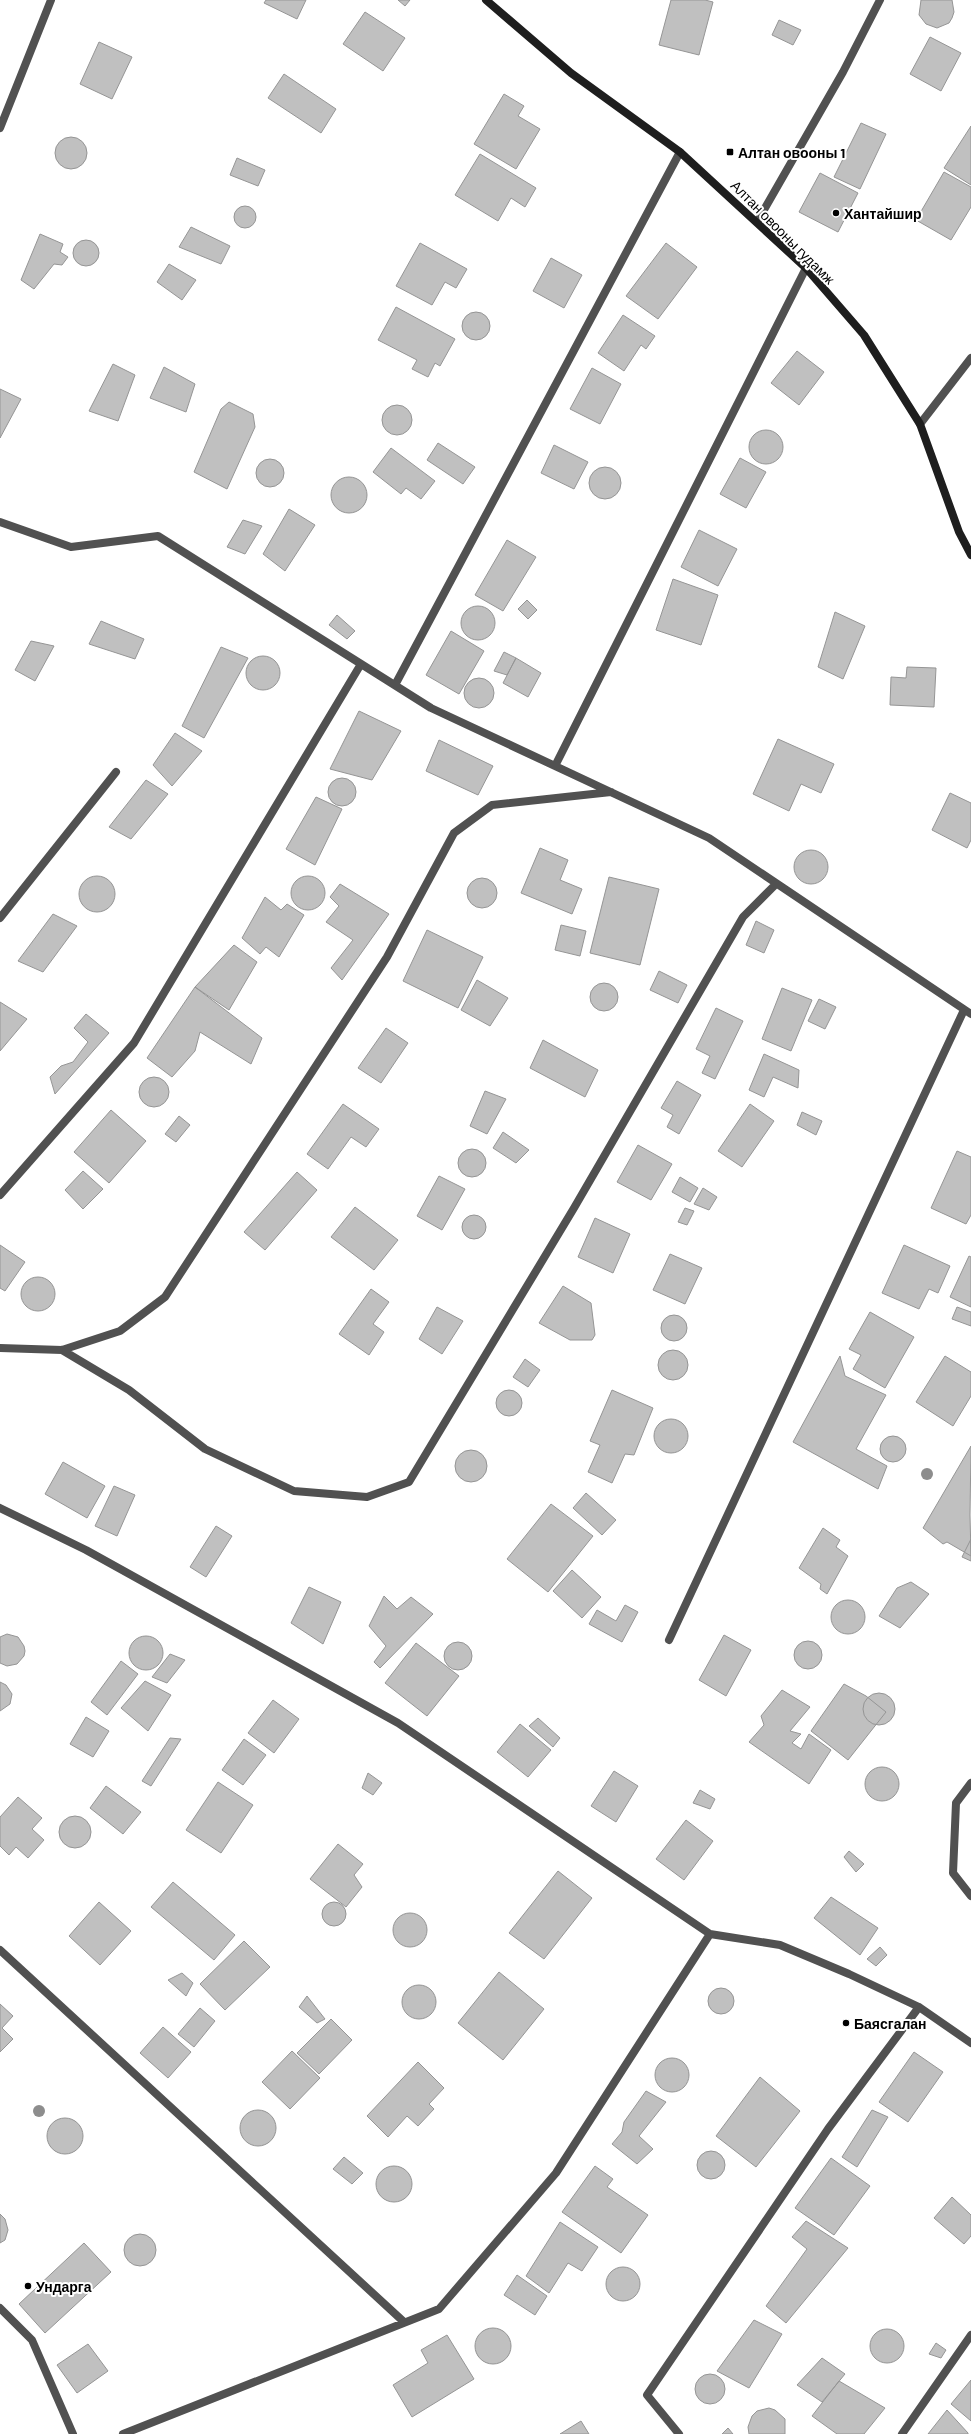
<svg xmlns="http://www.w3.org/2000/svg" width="971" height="2434" viewBox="0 0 971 2434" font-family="Barlow,sans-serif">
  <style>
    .building { fill: #c0c0c0; stroke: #959595 }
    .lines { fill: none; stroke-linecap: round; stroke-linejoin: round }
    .lane { stroke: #515151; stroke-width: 8 }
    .street { stroke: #515151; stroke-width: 8 }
    .secondary { stroke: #1e1e1e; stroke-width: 8 }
    .tree { fill: #8d8d8d }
    .poi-dot { fill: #000; stroke: #fff; stroke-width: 1.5 }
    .labels { text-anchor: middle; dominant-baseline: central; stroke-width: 4; stroke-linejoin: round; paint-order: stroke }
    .poi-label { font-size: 14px; font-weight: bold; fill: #000; stroke: #fff; text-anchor: start }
    .street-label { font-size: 14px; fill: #000; stroke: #fff }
  </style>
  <rect width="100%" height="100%" fill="#fff"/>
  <path class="building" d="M266,0H306L297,19L264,3Z
    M398,0H410L405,6Z
    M671,0H705L713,2L699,55L659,45Z
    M921,0H952L954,12L952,18L949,23L937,28L926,24L919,15Z
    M365,12L405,38L383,71L343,44Z
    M779,20L801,30L793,45L772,35Z
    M930,37L961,53L941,91L910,74Z
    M99,42L132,57L112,99L80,84Z
    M284,74L336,109L321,133L268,98Z
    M504,94L524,106L518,116L540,129L516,169L474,144Z
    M861,123L886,134L860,189L834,177Z
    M971,126V185L944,168Z
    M55 153a16 16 0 1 1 32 0a16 16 0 1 1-32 0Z
    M480,154L536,188L525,207L511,198L498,221L455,195Z
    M237,158L265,170L258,186L230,175Z
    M944,172L971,187V207L951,240L916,220Z
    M820,173L858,193L838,232L799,212Z
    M234 217a11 11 0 1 1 22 0a11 11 0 1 1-22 0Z
    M191,227L230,246L221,264L179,247Z
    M40,234L63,244L60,252L68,257L62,265L54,264L34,289L21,280Z
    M73 253a13 13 0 1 1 26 0a13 13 0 1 1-26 0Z
    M420,243L467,269L456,288L445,282L432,305L396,286Z
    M666,243L697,267L658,319L626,296Z
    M551,258L582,275L564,308L533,291Z
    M169,264L196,280L182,300L157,282Z
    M396,307L455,339L440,366L435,363L428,377L412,369L417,360L378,340Z
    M462 326a14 14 0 1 1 28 0a14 14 0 1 1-28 0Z
    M623,315L655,336L646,349L641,345L624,371L598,353Z
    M797,351L824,372L799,405L771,383Z
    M113,364L135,375L118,421L89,411Z
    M164,367L195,384L186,412L150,398Z
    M592,368L621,384L600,424L570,409Z
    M0,389L21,399L0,438Z
    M229,402L253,414L255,427L227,489L194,472L221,409Z
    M382 420a15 15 0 1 1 30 0a15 15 0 1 1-30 0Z
    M749 447a17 17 0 1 1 34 0a17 17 0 1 1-34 0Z
    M438,443L475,467L463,484L427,460Z
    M554,445L588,462L574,489L541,473Z
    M391,448L435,481L421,499L406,488L401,494L373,472Z
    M740,458L766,472L746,508L720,494Z
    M256 473a14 14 0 1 1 28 0a14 14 0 1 1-28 0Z
    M589 483a16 16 0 1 1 32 0a16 16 0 1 1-32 0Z
    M331 495a18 18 0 1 1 36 0a18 18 0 1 1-36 0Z
    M289,509L315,525L285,571L263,554Z
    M243,520L262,526L245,554L227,547Z
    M699,530L737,549L718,586L681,567Z
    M507,540L536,557L503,611L475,595Z
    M673,579L718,595L701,645L656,630Z
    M527,600L537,610L528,619L518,609Z
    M461 623a17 17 0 1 1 34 0a17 17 0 1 1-34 0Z
    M835,612L865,626L843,679L818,667Z
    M337,615L355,631L347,639L329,625Z
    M101,621L144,639L135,659L89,644Z
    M451,631L484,651L459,694L426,675Z
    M31,641L54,646L35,681L15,670Z
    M221,647L248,658L204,738L182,726Z
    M504,652L516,658L507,675L494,671Z
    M246 673a17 17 0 1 1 34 0a17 17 0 1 1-34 0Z
    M516,658L541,673L528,697L503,683Z
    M907,667L936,668L934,707L890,705L891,677L906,678Z
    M464 693a15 15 0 1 1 30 0a15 15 0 1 1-30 0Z
    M359,711L401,731L372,780L330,769Z
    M175,733L202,751L172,786L153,765Z
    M778,739L834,764L821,793L801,784L789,811L753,794Z
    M439,740L493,766L478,795L426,771Z
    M328 792a14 14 0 1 1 28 0a14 14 0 1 1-28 0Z
    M146,780L168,794L131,839L109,827Z
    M950,793L971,803V840L967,848L932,830Z
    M316,797L342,809L315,865L286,849Z
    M540,848L568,860L560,880L582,889L572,914L521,893Z
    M794 867a17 17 0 1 1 34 0a17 17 0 1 1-34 0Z
    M79 894a18 18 0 1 1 36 0a18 18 0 1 1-36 0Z
    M291 893a17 17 0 1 1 34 0a17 17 0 1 1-34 0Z
    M609,877L659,889L640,965L590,953Z
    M467 893a15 15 0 1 1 30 0a15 15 0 1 1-30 0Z
    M340,884L389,914L342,980L331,968L353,940L326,922L339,906L330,897Z
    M265,897L281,910L287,904L304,915L279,957L266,947L260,954L242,938Z
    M53,914L77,926L43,972L18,961Z
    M756,921L774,930L764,953L746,945Z
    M561,925L586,931L580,956L555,950Z
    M427,930L483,957L458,1008L403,981Z
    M234,945L257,962L229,1010L195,987Z
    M659,971L687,985L678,1003L650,990Z
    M477,980L508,998L490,1026L461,1010Z
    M590 997a14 14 0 1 1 28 0a14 14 0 1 1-28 0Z
    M195,987L262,1038L251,1064L200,1032L195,1051L172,1077L147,1058Z
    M782,988L812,1000L791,1051L762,1039Z
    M819,999L836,1007L825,1029L808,1021Z
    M0,1002L27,1019L0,1051Z
    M716,1008L743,1021L715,1079L702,1073L710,1056L696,1049Z
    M86,1014L109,1033L55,1094L50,1077L61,1066L73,1062L88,1042L74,1028Z
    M386,1028L408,1043L381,1083L358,1068Z
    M543,1040L598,1070L585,1097L530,1068Z
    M764,1054L799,1070L798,1088L773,1077L764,1097L749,1090Z
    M139 1092a15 15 0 1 1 30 0a15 15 0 1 1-30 0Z
    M677,1081L701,1095L679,1134L667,1127L673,1115L661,1108Z
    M485,1091L506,1099L487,1134L470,1126Z
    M343,1104L379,1129L366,1147L351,1137L328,1169L307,1154Z
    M750,1104L774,1121L742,1167L718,1151Z
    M111,1110L146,1141L109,1183L74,1152Z
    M802,1112L822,1121L816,1135L797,1125Z
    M179,1116L190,1125L176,1142L165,1134Z
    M503,1132L529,1150L516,1163L493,1148Z
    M638,1145L672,1164L651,1200L617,1182Z
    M458 1163a14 14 0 1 1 28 0a14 14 0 1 1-28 0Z
    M957,1151L971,1157V1215L966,1224L931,1208Z
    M83,1171L103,1189L83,1209L65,1190Z
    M297,1172L317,1190L265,1250L244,1232Z
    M439,1176L465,1189L442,1230L417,1216Z
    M680,1177L698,1188L690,1202L672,1192Z
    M703,1188L717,1197L709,1210L694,1204Z
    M355,1207L398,1240L374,1270L331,1237Z
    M685,1208L694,1211L687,1225L678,1222Z
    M462 1227a12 12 0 1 1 24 0a12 12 0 1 1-24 0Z
    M595,1218L630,1234L613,1273L578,1257Z
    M0,1245L25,1262L5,1291L0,1288Z
    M904,1245L950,1266L938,1293L929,1289L919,1309L882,1293Z
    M670,1254L702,1268L685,1304L653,1290Z
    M969,1256L971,1257V1307L950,1297Z
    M21 1294a17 17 0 1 1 34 0a17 17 0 1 1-34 0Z
    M563,1286L591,1303L595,1335L592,1340H570L539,1323Z
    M371,1289L389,1302L373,1324L384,1332L369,1355L339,1334Z
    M437,1307L463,1321L442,1354L419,1339Z
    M957,1307L971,1312V1326L952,1319Z
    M870,1312L914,1337L885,1388L853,1369L861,1355L849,1349Z
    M661 1328a13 13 0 1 1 26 0a13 13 0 1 1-26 0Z
    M658 1365a15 15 0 1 1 30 0a15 15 0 1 1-30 0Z
    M840,1356L845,1376L886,1395L856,1449L887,1466L878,1489L793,1442Z
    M945,1356L971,1372V1396L953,1426L916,1402Z
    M525,1359L540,1370L528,1387L513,1377Z
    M496 1403a13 13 0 1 1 26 0a13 13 0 1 1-26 0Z
    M612,1390L653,1408L634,1455L625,1454L612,1483L588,1472L600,1445L590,1441Z
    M654 1436a17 17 0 1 1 34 0a17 17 0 1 1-34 0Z
    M880 1449a13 13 0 1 1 26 0a13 13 0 1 1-26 0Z
    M971,1446L970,1515L971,1556L947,1542L943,1544L923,1528Z
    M455 1466a16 16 0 1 1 32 0a16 16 0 1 1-32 0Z
    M63,1462L105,1486L87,1518L45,1494Z
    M114,1486L135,1495L117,1536L95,1526Z
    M586,1493L616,1520L602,1535L573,1508Z
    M551,1504L593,1536L548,1592L507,1559Z
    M216,1526L232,1536L206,1577L190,1567Z
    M823,1528L840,1540L836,1547L848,1556L827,1594L820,1589L821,1584L799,1568Z
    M971,1539V1561L962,1557Z
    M572,1570L601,1597L582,1618L553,1591Z
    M911,1582L929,1594L900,1628L879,1616L897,1588Z
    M309,1587L341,1602L323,1644L291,1623Z
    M384,1596L397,1609L411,1597L433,1614L380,1668L374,1662L386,1646L369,1626Z
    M831 1617a17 17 0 1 1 34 0a17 17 0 1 1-34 0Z
    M625,1605L638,1612L622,1642L589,1624L597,1610L616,1621Z
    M7,1634L18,1637L24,1646L25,1651L24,1656L17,1664L7,1666L0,1663V1637Z
    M724,1635L751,1650L726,1696L699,1680Z
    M129 1653a17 17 0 1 1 34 0a17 17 0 1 1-34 0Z
    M794 1655a14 14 0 1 1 28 0a14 14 0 1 1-28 0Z
    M444 1656a14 14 0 1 1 28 0a14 14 0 1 1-28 0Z
    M416,1643L459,1676L427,1716L385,1683Z
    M170,1654L185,1660L167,1683L152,1677Z
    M121,1661L138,1674L107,1715L91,1702Z
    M145,1681L171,1695L148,1731L121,1708Z
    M0,1682L6,1685L12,1694L10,1704L0,1711Z
    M844,1684L866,1696L886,1712L848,1760L811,1731Z
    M782,1690L810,1707L790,1731L801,1734L792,1743L801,1749L809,1734L831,1750L809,1784L749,1742L764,1725L761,1716Z
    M863 1709a16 16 0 1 1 32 0a16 16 0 1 1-32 0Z
    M273,1700L299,1719L274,1753L248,1733Z
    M86,1717L109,1731L93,1757L70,1744Z
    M538,1718L560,1738L553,1747L529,1726Z
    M520,1724L551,1750L528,1777L497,1752Z
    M170,1738L181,1739L151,1786L142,1781Z
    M244,1739L266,1755L243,1785L222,1770Z
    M865 1784a17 17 0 1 1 34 0a17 17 0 1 1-34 0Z
    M614,1771L638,1786L616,1822L591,1806Z
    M368,1773L382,1783L373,1795L362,1788Z
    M218,1782L253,1805L221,1853L186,1830Z
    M106,1786L141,1812L123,1834L90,1808Z
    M700,1790L715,1799L710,1809L693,1803Z
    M18,1797L42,1818L32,1829L44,1840L28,1858L16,1847L9,1855L0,1846V1817Z
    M59 1832a16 16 0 1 1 32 0a16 16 0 1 1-32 0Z
    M686,1820L713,1841L684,1880L656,1859Z
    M338,1844L363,1864L354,1875L362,1887L346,1907L310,1879Z
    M849,1851L864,1864L856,1872L844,1857Z
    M558,1871L592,1898L544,1959L509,1933Z
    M173,1882L235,1935L214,1960L151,1907Z
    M831,1897L878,1928L860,1955L814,1918Z
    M99,1902L131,1931L100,1965L69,1936Z
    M322 1914a12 12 0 1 1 24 0a12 12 0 1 1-24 0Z
    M393 1930a17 17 0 1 1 34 0a17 17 0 1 1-34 0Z
    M244,1941L270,1967L225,2010L200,1984Z
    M880,1947L887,1955L876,1966L867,1959Z
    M499,1972L544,2009L503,2060L458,2023Z
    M182,1973L193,1983L186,1996L168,1980Z
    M402 2002a17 17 0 1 1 34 0a17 17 0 1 1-34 0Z
    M708 2001a13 13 0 1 1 26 0a13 13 0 1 1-26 0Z
    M307,1996L325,2019L317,2023L299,2007Z
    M0,2004L13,2016L2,2028L13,2039L0,2052Z
    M200,2008L215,2021L194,2047L178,2034Z
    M331,2019L352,2040L319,2074L297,2053Z
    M163,2027L191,2052L168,2078L140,2053Z
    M292,2051L320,2078L290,2109L262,2082Z
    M914,2052L943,2072L908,2122L879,2102Z
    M655 2075a17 17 0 1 1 34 0a17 17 0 1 1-34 0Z
    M418,2062L444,2088L429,2104L434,2109L418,2126L407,2116L388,2137L367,2116Z
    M760,2077L800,2111L756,2167L716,2136Z
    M646,2091L666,2102L639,2136L653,2149L637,2164L612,2144L622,2132L624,2122Z
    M872,2110L888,2117L857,2167L842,2157Z
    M240 2128a18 18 0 1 1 36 0a18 18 0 1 1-36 0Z
    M47 2136a18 18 0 1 1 36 0a18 18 0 1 1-36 0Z
    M697 2165a14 14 0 1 1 28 0a14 14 0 1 1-28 0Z
    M344,2157L363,2173L352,2184L333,2169Z
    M831,2158L870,2186L834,2235L795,2208Z
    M376 2184a18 18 0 1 1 36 0a18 18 0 1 1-36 0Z
    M595,2166L613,2179L607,2187L648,2215L621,2253L562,2212Z
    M952,2197L971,2215V2236L964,2244L934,2218Z
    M0,2214L5,2219L8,2230L5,2240L0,2243Z
    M806,2221L848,2248L786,2323L766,2306L807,2249L792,2237Z
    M560,2222L598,2247L582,2271L568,2263L549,2293L526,2276Z
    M124 2250a16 16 0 1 1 32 0a16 16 0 1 1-32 0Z
    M84,2243L111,2272L45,2333L19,2304Z
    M606 2284a17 17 0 1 1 34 0a17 17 0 1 1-34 0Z
    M517,2275L547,2296L535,2315L504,2295Z
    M754,2320L782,2334L749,2388L717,2371Z
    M475 2346a18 18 0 1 1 36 0a18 18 0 1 1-36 0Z
    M870 2346a17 17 0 1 1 34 0a17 17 0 1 1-34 0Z
    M447,2335L474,2379L412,2417L393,2385L428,2363L421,2350Z
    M936,2343L946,2350L941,2358L929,2354Z
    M88,2344L108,2371L77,2393L57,2365Z
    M822,2358L845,2374L822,2402L797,2385Z
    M695 2389a15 15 0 1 1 30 0a15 15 0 1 1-30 0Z
    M971,2380V2421L951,2404Z
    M839,2381L885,2408L864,2434H837L812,2416Z
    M769,2408L775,2410L785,2419V2434H749L748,2427L752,2416L757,2411Z
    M947,2410L968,2433V2434H928Z
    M581,2421L589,2434H560Z
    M728,2428L733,2434H722Z"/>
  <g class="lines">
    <path class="lane" d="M0,918L116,772"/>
    <path class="street" d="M0,128L51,0
      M757,222L843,72L880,0
      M920,424L971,358
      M0,522L71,547L158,536L431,708L709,838L971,1014
      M395,685L680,152
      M555,766L806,268
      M0,1195L134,1043L361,664
      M0,1348L62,1350L120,1331L165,1297L387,957L454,833L492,805L611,792
      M62,1350L129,1390L205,1449L294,1491L367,1497L409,1482L574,1208L743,917L776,884
      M0,1508L86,1550L398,1723L710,1934L780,1945L849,1974L919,2007L971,2043
      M669,1640L964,1010
      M971,1783L956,1803L953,1873L971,1896
      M0,1950L404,2322
      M0,2308L32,2340L73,2434
      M123,2434L439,2309L556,2173L710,1934
      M679,2434L647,2395L828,2129L919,2007
      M902,2434L971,2335"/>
    <path class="secondary" d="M486,0L571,73L680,152L806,268L864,335L920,424L959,532L971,555"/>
  </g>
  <g class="tree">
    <circle cx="927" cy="1474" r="6"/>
    <circle cx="39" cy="2111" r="6"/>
  </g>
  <g class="poi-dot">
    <rect x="726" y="148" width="8" height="8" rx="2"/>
    <circle cx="836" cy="213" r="4"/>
    <circle cx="846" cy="2023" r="4"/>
    <circle cx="28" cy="2286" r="4"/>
  </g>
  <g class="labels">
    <g class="poi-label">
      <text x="738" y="152">Алтан овооны 1</text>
      <text x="844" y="213">Хантайшир</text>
      <text x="854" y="2023">Баясгалан</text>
      <text x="36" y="2286">Ундарга</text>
    </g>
    <g class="street-label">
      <text transform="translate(783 232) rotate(45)">Алтан овооны гудамж</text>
    </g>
  </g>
</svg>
